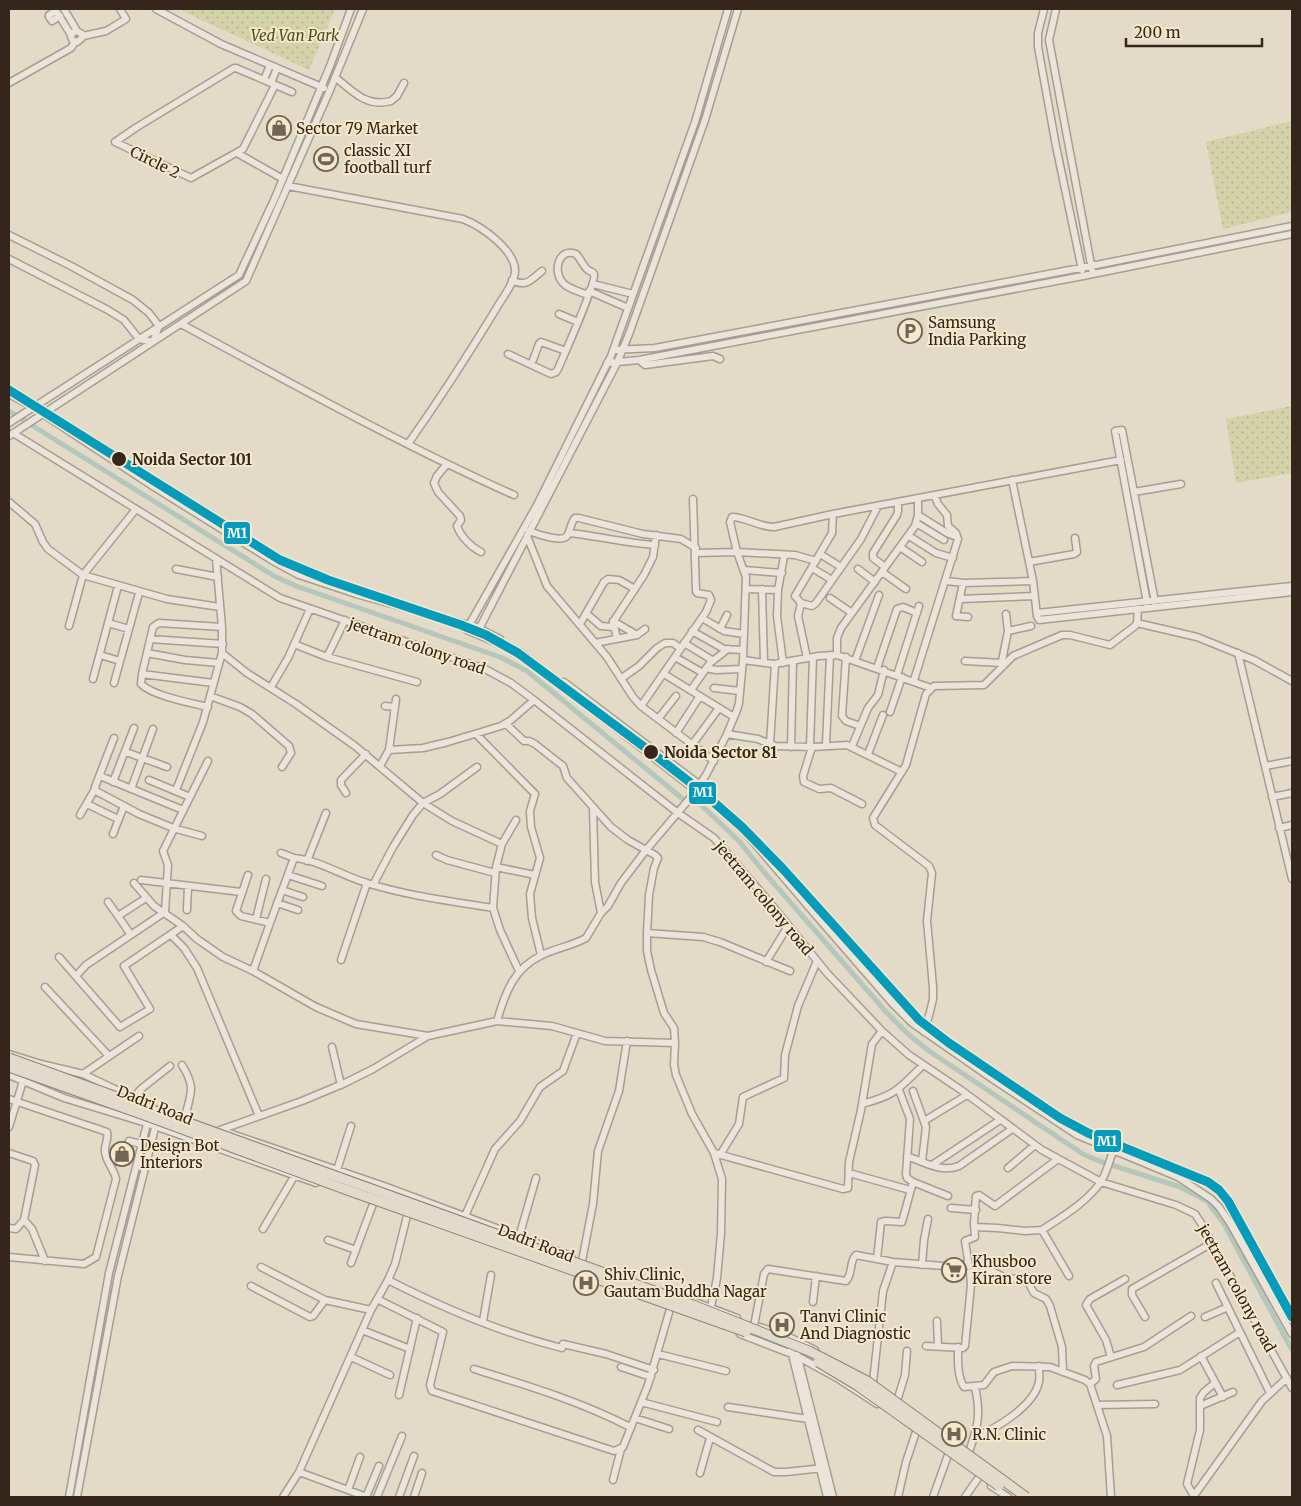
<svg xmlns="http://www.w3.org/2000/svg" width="1301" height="1506" viewBox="0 0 1301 1506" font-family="Merriweather,serif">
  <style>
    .grass { fill: #d4d2a9 }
    .park { fill: url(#park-dots) }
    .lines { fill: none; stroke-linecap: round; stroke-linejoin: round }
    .canal { stroke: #b4c7ba; stroke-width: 5 }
    .minor-casing { stroke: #a69e91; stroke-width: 9 }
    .minor { stroke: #eae4da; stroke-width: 6 }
    .major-bridge-casing { stroke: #8d8478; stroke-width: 11; stroke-linecap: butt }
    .major-bridge { stroke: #e2daca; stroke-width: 9 }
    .metro-1-casing { stroke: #f5e8cb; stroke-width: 12 }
    .metro-1 { stroke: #059cbc; stroke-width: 9 }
    .stop-dot { fill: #34261b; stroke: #f5e8cb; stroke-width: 2 }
    .labels { text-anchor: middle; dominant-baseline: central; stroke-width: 4; stroke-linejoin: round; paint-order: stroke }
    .park-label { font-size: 15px; font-style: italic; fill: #465121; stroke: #f5e8cb }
    .poi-label { font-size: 15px; fill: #34261b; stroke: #f5e8cb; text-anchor: start }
    .street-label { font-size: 15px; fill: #34261b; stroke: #f5e8cb }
    .stop-label { font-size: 15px; font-weight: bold; fill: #34261b; stroke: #f5e8cb; text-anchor: start }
    .line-badge { stroke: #f5e8cb; stroke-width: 2 }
    .badge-label { font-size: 14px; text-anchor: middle; font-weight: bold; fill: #fff }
  </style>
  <defs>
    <pattern id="park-dots" width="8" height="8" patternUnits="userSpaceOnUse" patternTransform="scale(1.25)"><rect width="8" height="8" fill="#d4d2a9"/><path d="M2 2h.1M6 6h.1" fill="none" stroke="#b7b491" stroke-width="1.8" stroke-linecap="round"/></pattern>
  </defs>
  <rect width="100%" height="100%" fill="#e3dac7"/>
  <path class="grass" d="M316,149L340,154L337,169L312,163Z"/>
  <path class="park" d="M178,9H335L309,70Z
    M1292,121V212L1223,229L1206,142Z
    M1292,406V473L1236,483L1226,419Z"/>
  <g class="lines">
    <path class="canal" d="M9,411L274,576L296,586L500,657L527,671L683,799L701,805L739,841L763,871L888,1014L908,1034L929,1051L1083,1154L1099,1161L1180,1187L1207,1201L1224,1224L1292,1350"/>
    <defs>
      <path id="minor" d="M55,9L71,35
        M64,9L77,31L82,34V38L77,42L73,41L71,37L72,33L77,31
        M156,9L221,44L324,88
        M1044,9L1038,33V47L1056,146L1082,270
        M1056,9L1049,40L1092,270
        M56,11L49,15V17L52,21L60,16
        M83,36L106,31L126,19L120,9
        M335,77C352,91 367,108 391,101L397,96L404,83
        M264,80L270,65
        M9,83L71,48L75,42
        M271,83L277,68
        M275,85L243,149L191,178L115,142L137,127L234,68H236L292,92
        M237,153L283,179
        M288,186L463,219C481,226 516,250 515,272C514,284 502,298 496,309C468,355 439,400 408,444
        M9,235L71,266L133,300L149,313L159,326L153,342L139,339L124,320L108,310L9,259
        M512,280C526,288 532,279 542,271
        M593,284L633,294
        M589,291L628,308
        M559,314L578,322
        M181,324C291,383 400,444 514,495
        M613,350L655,348L1091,266L1292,226
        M508,354L551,374L556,372L558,369C563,357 597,282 594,274C592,271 591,272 588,270C583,266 581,259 576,254C559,247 552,271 563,283C568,289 581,292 588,295
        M533,360L539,344L541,342L566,351
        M639,360L645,365L713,356L720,359
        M607,363L639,360L1083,276L1292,234
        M9,394L33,407
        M43,414L154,487L273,561L299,575L356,594L464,624H470L500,639
        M9,423L239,275L274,200L330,66L351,9
        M13,433L280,598L485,669L511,683L534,700L678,813L714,838L771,904L827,973L882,1031L909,1055L961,1090L1042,1150L1101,1182L1176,1205L1195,1214L1201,1223L1292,1388
        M9,436L246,281L330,90L363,9
        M447,464L437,476L434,483L438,492L460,516L461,520L457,526C461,537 471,547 481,552
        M1012,480L1033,581L1037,616L1039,620L1292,592
        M1134,492L1181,484
        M9,502L35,524L43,542L48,549L83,575L167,599L220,607
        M833,514L832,533L795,596L801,603L812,606L816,603L861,539L878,506
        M918,515L947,533L957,537
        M916,523L944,540
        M529,531C537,534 562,543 567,536C571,531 570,523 575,518H579L643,534L681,539L696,548
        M569,533C598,536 626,543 655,545
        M527,536L547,586L607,657L633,697L641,706L714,761
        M909,536L936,553L953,558
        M900,547L922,562
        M696,553L737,552L795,555L816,561
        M820,554L841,567
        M1029,562L1074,554L1077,552L1075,538
        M885,567L873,558V553L897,515L898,511V502
        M812,568L832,580
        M176,569L218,577
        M858,569L875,582
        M744,570L782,573
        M882,572L906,589
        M946,581L964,583L1033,581
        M963,583L956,616L968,617
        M746,589L778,590L777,616L783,663
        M762,589L764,663
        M778,590L784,556
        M830,598L852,613
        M960,599L1034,596
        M801,603L798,616L807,658
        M1148,608L1115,431L1122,430L1156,607
        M1037,613L1292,586
        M587,614L601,626L613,627
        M702,618L724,631L744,634
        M613,621L637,635
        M108,623L129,629
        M1137,623L1197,637L1254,660L1292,681
        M464,624L467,630L521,653L700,794L706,796L744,831L814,913L893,1004L912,1023L994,1080L1077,1135L1178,1177L1211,1199L1219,1207L1230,1223L1292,1334
        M580,624L604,582L608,579L619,580L635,589
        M69,626L83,575L136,509
        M468,627L537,505L611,356L695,122L728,9
        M720,629L727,615
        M478,631L617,363L629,334L705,120L738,9
        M692,631L724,649L743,650
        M1008,631L1031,626
        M617,638L613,622L644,575L653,557L656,535
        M150,639L223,644
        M595,643L637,635L645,629
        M684,643L712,660
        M294,644L327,657L417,682
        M147,653L185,660L219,663
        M222,653L247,673L296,704L355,746L423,803L452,821L502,844
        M1238,653L1292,879
        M100,655L120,661
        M837,655V638L841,628L915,526L918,515V499
        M327,657L345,620
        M675,657L703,673
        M846,657L842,716L846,721L860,726
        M743,660L774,664L819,656L837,655L931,688
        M855,661L879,595
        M965,661L1002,663
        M1003,666L1002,661L1008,631L1006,614
        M706,668L716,670L742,669
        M877,668L897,609L903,607L917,613
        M142,674L141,684C153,696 191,703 208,707
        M664,674L734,717
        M897,675L919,606
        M622,678L639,666L657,648L665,643H673L680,648
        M93,679L118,586
        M914,680L958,539L956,533L948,526L947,515L938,504L934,495
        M564,682L700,785L705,789L706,796
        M114,683L139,593
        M213,683L142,674L153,627L159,623L222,627
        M271,687L288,658L310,609
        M714,688L740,691
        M691,690L710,663L728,649
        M210,696L240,707L252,714L289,746L291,753L282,767
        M385,706L395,707
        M641,706L706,612L711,600L709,595L697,593L696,591L693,499
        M890,712L902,677
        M658,719L676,696
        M506,724L524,741H529L535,744L563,766L567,778L611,827L628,840L655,855L658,858L654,868L649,895L647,933V951L651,970L664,1013L674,1028L675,1043L674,1065L676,1075L692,1114L714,1153L722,1179L721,1233L717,1278L711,1307
        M676,733L700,696
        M476,734L535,794L530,811L531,827L540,858L530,894L532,918L541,955
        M727,734L758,739L775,746L812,747L847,745L902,772
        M114,738L95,787L96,791L139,814L173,828L202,836
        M770,744L775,664
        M692,745L719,708
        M826,745L830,655
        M852,746L868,708L878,695L884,670
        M791,747L793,661
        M810,747L813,657
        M812,747L803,776L804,782L819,789L831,788L862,804
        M389,750L396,699
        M126,752L167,767
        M868,754L883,715
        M380,766L389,750L423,748L448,742L501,726L511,720L534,700
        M1265,766L1292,761
        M100,776L183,810
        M149,780L190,797
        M113,782L134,728
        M131,789L153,729
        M176,790L203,722L222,653V627L216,559
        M346,793L341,785V780L366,754
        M1272,797L1292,793
        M87,804L118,819
        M593,809L595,882L601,913
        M80,815L95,789
        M1279,828L1292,825
        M113,834L124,806
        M281,853L294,858
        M436,855L447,860L495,873
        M307,861L326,813
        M496,867L502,844L516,820
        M248,875L236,911L241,916L270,923
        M288,875L322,886
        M141,880L241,892
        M134,883L154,906L183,926L197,939L223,957L253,971L316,1007L356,1024L428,1036
        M373,885L393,847L413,815L423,803L440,794L477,767
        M282,890L303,897
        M108,902L118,916L146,898
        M277,903L298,910
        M187,910L188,886
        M118,916L131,935
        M256,919L266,879
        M647,933L703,937L720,942L790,971
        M171,935L184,948L197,968L259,1116
        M59,957L120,1027L150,1009L124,966L183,926
        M341,960L367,883
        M766,962L788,926
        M253,971L270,923L294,858C319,860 343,876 367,883C408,896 451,901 493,908
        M519,971L500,930L493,908L496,867L535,875
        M76,976L86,965L165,912L168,865L163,851L208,761
        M45,987L109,1056
        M497,1021L552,1026L605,1041L675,1043
        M924,1032L930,1012L933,999V987L927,921L932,873L929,866L875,825L873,818L906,765L926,694L934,686L984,685L1013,656L1062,635H1070L1110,645L1135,626L1137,623L1138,609
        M332,1047L341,1085
        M9,1054L41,1064L83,1074L140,1101
        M182,1065C196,1088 191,1092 185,1117
        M83,1074L139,1036
        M9,1075L64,1098L146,1123L316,1183
        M913,1091L926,1127L922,1161
        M9,1099L107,1132C109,1139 104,1145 105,1152C106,1162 114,1169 116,1179L96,1257L84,1264L9,1257
        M137,1100L136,1095L141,1089L170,1066
        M862,1104C896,1095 899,1089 923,1065
        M161,1109L183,1116
        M924,1121L967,1095
        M9,1127L23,1081
        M220,1130L302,1101L345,1083L373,1069L428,1036L497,1021C505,993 514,968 542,955C556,948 572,946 586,938L601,913L608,906L621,883L646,850L691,797L706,775L727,734L737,710L739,703L743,660L746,577L737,552L730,522L732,517C746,517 759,527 774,527L833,514L1121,460
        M220,1130L384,1186L571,1256
        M9,1153L33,1161L35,1165L24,1220L16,1229L9,1228
        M714,1153L843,1189L848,1188L849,1162L861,1110L872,1044L882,1031
        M720,1155L739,1124L743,1097L784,1078L785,1055L798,1006L817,961
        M907,1156C923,1162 942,1173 959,1166L1012,1129
        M114,1161L124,1162L129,1141L141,1144
        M932,1165L1000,1120
        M1008,1168L1035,1145
        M337,1170L351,1126
        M849,1173L910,1190
        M913,1182L948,1196
        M951,1208L976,1210
        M465,1216L495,1149L520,1121L540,1087L563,1071L577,1033
        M24,1220L32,1229L45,1261
        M974,1227L998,1228L1025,1231L1042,1230L1069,1276
        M263,1229L295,1175
        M1042,1230C1062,1217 1089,1201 1102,1180C1107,1171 1110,1160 1113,1151
        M519,1237L536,1178
        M328,1240L356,1250
        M877,1259L881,1222L886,1221L902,1222L913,1182L907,1178L906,1174L910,1119L899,1090
        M582,1261L593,1204L598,1151L619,1091L627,1041
        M351,1263L373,1204
        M922,1265L924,1240L928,1219
        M969,1266L965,1241L975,1237L974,1223L976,1196L979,1195L995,1206L1058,1159
        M261,1267L325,1300
        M388,1280C443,1308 502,1333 562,1348L563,1344L606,1354L654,1370
        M1216,1283L1240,1332
        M251,1286L310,1317L313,1316L325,1300L371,1310
        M377,1299L443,1332L430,1385L432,1391L614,1451L623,1447L648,1385L670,1309
        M690,1300L737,1318
        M813,1302L816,1276
        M1145,1317L1132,1295V1289L1212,1243
        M1205,1317L1228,1307
        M483,1321L491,1275
        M937,1321L938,1346
        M754,1326L764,1274L768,1269L846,1281C853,1274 849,1261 856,1255L893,1262L944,1266L968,1264
        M760,1327L789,1337L815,1350
        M362,1330L410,1349
        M740,1334L797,1356L837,1378L877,1404
        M926,1346L963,1348L965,1346L971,1285L970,1272L992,1271L1007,1279L1026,1278L1034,1293L1046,1299L1050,1306L1062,1347L1063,1372
        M958,1347C958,1360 957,1376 964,1387L984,1385L994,1372L1012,1366L1050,1367L1085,1380L1090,1384L1107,1436L1111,1497
        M791,1350L827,1497
        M658,1354L726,1371
        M797,1354L833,1497
        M1201,1356L1223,1397
        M351,1357L390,1375
        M1111,1357L1106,1340L1086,1305L1090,1299L1125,1279
        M621,1367L651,1377
        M474,1369C529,1386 579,1401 630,1427
        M873,1382L883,1291L893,1262
        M1090,1384L1096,1379L1094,1366L1096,1362L1144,1347L1191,1316
        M1117,1385L1180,1370L1240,1332L1270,1393
        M399,1395L417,1318
        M897,1401L905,1375L907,1351
        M641,1402L717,1422
        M1097,1405L1155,1404
        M1200,1406L1233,1392
        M728,1407L808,1419
        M635,1418L669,1429
        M698,1430L774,1472H786L823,1468
        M974,1437C996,1429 1034,1406 1039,1382C1040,1377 1039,1371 1039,1366
        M969,1452C978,1426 981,1414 975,1387
        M299,1472L367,1497
        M700,1473L710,1438
        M613,1480L621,1449
        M991,1486L1008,1497
        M348,1490L360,1457
        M1194,1496L1187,1484L1200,1430V1398L1204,1392L1215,1383
        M69,1497L109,1273L148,1120
        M77,1497L118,1276L156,1124
        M283,1497L299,1472L371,1310L388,1280L395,1264L407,1216
        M366,1497L379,1466
        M377,1497L402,1436
        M399,1497L414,1456
        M414,1497L422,1473
        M898,1497L906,1462L916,1432
        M933,1497L948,1455
        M965,1497L979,1477
        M1193,1497L1262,1401L1287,1378"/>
    </defs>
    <use href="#minor" class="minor-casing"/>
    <use href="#minor" class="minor"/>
    <defs>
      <path id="major-bridge" d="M9,1058L693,1305L809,1351L867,1381L1026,1497
        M9,1067L144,1115L350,1191L746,1332
        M818,1362L858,1386L999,1486"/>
    </defs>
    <use href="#major-bridge" class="major-bridge-casing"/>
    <use href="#major-bridge" class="major-bridge"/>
    <defs>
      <path id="metro-1" d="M9,390L280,560L328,580L461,625L486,635L518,653L651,752L701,791L742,827L783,869L919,1020L949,1043L1060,1118L1088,1133L1208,1182L1219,1190L1228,1201L1292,1317"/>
    </defs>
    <use href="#metro-1" class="metro-1-casing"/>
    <use href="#metro-1" class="metro-1"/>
  </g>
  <defs>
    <symbol id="shop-ring" viewBox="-11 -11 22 22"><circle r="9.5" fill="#f5e8cb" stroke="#716557" stroke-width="1.5"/><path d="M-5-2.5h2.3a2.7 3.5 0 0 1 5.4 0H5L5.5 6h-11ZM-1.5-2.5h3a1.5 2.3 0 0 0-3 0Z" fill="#716557"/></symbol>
    <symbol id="stadium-ring" viewBox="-11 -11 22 22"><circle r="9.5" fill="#f5e8cb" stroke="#716557" stroke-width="1.5"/><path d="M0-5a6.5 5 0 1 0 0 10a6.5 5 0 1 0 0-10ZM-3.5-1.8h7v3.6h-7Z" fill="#716557"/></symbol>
    <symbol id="parking-ring" viewBox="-11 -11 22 22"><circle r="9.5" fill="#f5e8cb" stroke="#716557" stroke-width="1.5"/><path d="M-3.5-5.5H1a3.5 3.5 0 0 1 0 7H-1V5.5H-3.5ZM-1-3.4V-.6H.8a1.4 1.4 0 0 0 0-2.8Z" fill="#716557"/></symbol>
    <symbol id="supermarket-ring" viewBox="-11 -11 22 22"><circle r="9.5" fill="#f5e8cb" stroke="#716557" stroke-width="1.5"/><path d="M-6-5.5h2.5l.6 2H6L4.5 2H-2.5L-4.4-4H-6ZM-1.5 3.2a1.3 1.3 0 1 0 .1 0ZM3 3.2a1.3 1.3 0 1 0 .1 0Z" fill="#716557"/></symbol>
    <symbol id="hospital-ring" viewBox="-11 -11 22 22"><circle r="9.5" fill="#f5e8cb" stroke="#716557" stroke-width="1.5"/><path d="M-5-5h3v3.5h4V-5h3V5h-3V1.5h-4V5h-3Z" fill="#716557"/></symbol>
  </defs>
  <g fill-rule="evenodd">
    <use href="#shop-ring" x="265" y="114" width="28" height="28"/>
    <use href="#stadium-ring" x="312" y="145" width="28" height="28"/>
    <use href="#parking-ring" x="896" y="317" width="28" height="28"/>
    <use href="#shop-ring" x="108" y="1140" width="28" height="28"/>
    <use href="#supermarket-ring" x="940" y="1256" width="28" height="28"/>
    <use href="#hospital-ring" x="572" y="1269" width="28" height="28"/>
    <use href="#hospital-ring" x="768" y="1311" width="28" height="28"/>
    <use href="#hospital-ring" x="940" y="1420" width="28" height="28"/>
  </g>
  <g class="stop-dot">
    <circle cx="119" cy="459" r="8"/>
    <circle cx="651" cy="752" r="8"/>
  </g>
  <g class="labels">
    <g class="park-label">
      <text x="295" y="35">Ved Van Park</text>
    </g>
    <g class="poi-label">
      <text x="296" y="128">Sector 79 Market</text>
      <text x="344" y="150">classic XI<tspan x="344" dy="17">football turf</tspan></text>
      <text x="928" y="322">Samsung<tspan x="928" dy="17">India Parking</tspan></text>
      <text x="140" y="1145">Design Bot<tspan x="140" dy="17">Interiors</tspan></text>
      <text x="972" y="1261">Khusboo<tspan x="972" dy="17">Kiran store</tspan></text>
      <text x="604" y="1274">Shiv Clinic,<tspan x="604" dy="17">Gautam Buddha Nagar</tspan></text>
      <text x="800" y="1316">Tanvi Clinic<tspan x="800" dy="17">And Diagnostic</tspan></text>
      <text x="972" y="1434">R.N. Clinic</text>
    </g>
    <g class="street-label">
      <text transform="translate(155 162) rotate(26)">Circle 2</text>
      <text transform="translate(417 646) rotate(19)">jeetram colony road</text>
      <text transform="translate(764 898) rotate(50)">jeetram colony road</text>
      <text transform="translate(155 1105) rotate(22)">Dadri Road</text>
      <text transform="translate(536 1243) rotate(21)">Dadri Road</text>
      <text transform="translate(1237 1288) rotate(61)">jeetram colony road</text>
    </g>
    <g class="stop-label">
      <text x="132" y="459">Noida Sector 101</text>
      <text x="664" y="752">Noida Sector 81</text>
    </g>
  </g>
  <g class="line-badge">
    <rect x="223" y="521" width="28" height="24" rx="5" fill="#059cbc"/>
    <rect x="688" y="781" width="29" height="24" rx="5" fill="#059cbc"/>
    <rect x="1093" y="1129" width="29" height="24" rx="5" fill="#059cbc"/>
  </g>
  <g class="badge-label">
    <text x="237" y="538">M1</text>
    <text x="703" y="797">M1</text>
    <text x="1107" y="1146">M1</text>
  </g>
  <rect width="1301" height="1506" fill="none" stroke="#34261b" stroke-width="20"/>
  <path d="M1126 38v8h136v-8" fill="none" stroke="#34261b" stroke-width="2.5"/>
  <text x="1134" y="38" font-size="15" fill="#34261b" stroke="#f5e8cb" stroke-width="4" paint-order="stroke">200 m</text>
</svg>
